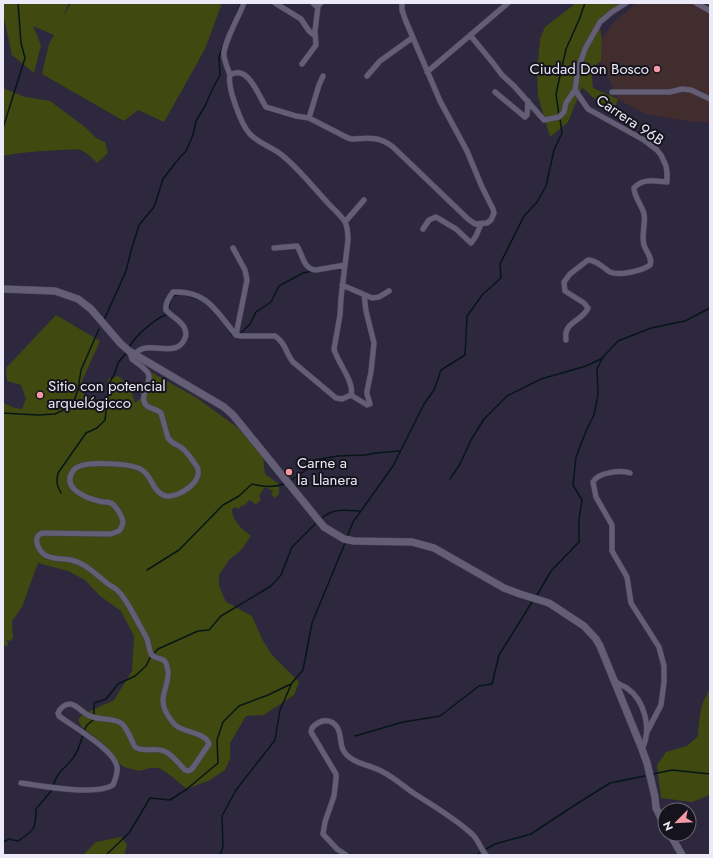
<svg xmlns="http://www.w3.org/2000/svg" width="713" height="858" viewBox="0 0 713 858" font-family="Jost,sans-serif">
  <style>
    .education { fill: #422d2e }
    .green { fill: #40490f }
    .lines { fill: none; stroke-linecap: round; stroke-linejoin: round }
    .stream { stroke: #061618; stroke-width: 1.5 }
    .minor-casing { stroke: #494557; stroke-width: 6 }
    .secondary-casing { stroke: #494557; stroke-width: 8 }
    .minor { stroke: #635e76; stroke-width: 5 }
    .secondary { stroke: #635e76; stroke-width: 7 }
    .poi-dot { fill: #f49aa4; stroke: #15131c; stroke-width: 1.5 }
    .labels { text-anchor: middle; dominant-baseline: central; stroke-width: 4; stroke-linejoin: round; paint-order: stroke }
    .poi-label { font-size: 15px; fill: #ece9f8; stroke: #15131c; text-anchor: start }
    .street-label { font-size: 15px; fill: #ece9f8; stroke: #15131c }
  </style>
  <rect width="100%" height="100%" fill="#2d283e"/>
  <path class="education" d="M637,3H710V122H693L645,114L618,99L601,61L602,40L612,24Z"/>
  <path class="green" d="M3,3H69L63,17L71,3H222L205,49L164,122L138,110L124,121L42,74L49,44L54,35L33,26L41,45L34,73L12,55L4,18Z
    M576,3H620L599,23L602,40L601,61L591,68L593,88L618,99L612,115L582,87L568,122L550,137L538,96L537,73L540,39L545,27Z
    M3,88L25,97L50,101L85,127L96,138L105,142L108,153L97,163C92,158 87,152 80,150C74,148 10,153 3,156Z
    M56,315L100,341L78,390L103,407L108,400L107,388L108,379L118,376L129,385L135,403L141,398L149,371L197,398L238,428L263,457L265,474L279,484V494L275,498L271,494L273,491L265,487L259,496L261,500L255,505L253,502L249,500L244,506L242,505L238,509L236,507L232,509C232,521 243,530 251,536L242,549L229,560L219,575V586L226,602L252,616L262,639L272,655L299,682L294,695L264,715L246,716L230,743V759L225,770L210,780L187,789L166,772L159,768H150L139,771L124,767L120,764L105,745L82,727L78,720L82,715L114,700L132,671L134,636L121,611L100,596L85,580L68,571L38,563L22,607L12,621L13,638L10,641L7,640L8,644L6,647L3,644V403L15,408L22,409L26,399L21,385L7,381L6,368Z
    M710,689V795L692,802L661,798L657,765L666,752L687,746L698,736C699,720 700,703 710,689Z
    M121,837L127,845L124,855H83L96,842Z"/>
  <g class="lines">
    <path class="stream" d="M229,31L241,3
      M559,115L556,94L566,49L579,20L585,3
      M3,128L25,58L21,43L18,3
      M186,295L198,299
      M168,311L171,297L179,294
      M104,320L126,271L131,251L139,225L154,207L163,179L176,162L186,151L193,135L196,121L205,106L212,90L220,75L219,57L224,42
      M228,329L232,335
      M240,334L250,324L256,312L271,302L279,286L303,273L313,271
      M130,346C135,336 156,318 166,315
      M3,413L38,415L55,414L72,406L78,390L81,370L99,329
      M450,479L460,464L471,440L484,419L507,396L541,379L586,366L603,358
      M291,480L306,470L314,460L338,456L365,455L376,453L400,451
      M61,493C57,486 56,482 58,473L86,433L97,428L105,420L109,383L114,375L118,363L126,353
      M322,518C333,508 346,510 359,511
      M347,537L353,522L393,466L424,404L434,390L441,370L465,355L467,316L483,294L501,278L500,264L524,216L537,202L546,186L554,150L562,133L560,119
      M147,570L179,550L223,505L239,496L252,484C263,487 273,488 284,484
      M537,595L551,571L579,542V520L582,500L573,485L576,457L586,431L594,415L598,395L597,369L603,357L618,341L651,328L685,321L710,308
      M153,654L158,649L198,631L209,630L221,616L271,586L281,575L292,547L316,523
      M94,715V703L106,699L118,684L135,676L146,666L151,656
      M84,731L87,725L93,720
      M355,736L403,722L440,716L479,686L492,684L499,655L532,602
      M653,774L672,770L710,774
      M53,786C58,770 64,770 73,758C79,751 80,742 83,735
      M3,842L9,839L18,841C34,830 36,830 36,809L52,790
      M486,849L495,844L531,834L575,805L610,783L645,776
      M106,855L129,833L150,798L170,800L187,789L218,763L217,740L223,722L239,706L268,695L291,684L303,670L312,623L345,543
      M220,855L223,847L222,816L236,790L275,740L280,710L291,685
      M476,855L479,853"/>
    <defs>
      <path id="minor" d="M275,3L301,19L309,31L315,36
        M313,3L316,6H318L321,3
        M696,3L710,11
        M470,35L493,63L502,75L514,86L544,120L559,117L564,112L566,103L575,90
        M302,64L316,45L315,31L318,6
        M427,72L508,3
        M230,75C228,69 225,63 224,56C222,46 240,14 244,3
        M367,76L380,61L412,38
        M495,92L525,117L527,115L528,101
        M612,92H670L682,89L691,90L710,99
        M309,118L319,85L323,76
        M345,222L364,200
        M423,229L429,220L436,217L456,229L471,243L476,236L481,224
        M233,248L245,270L247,280L236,335
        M274,248L297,246C303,255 303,269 316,270L345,265
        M342,285L372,298L379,297L389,291
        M566,340C563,321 582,322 588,308L584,303L565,291L564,282L570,274L588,260C597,260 603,268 610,272C619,276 642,271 650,265C653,258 646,252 644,245C641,235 646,224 644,214C642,205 634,197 634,188C643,178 654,181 667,182V172L666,166L661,155L657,150L644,140L588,109L575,90L578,69L585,49L600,22L612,12L626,3
        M351,395L367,405L370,404L367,394V391L371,372L374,343L366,311L364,295
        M630,473C621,470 598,472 593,482L596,497L612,525V551L627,577L631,603L659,647L664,666V682L661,705L647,732
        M616,682C619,684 623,686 627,688C645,701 652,729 642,749
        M21,783C42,786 96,796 113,785C115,780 118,773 117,767C115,750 72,726 59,716L58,713C60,708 65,704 70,704C76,704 83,713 88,715C98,721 112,717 121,723C126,726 132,741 135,747C144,753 154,747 164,751C172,754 179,764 185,770L188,771L192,769L209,744C207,734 186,732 178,727C173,724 168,716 165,710C159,697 169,685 168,672C166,652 158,663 151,654C149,650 149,644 147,639C145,634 142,630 140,626C133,614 127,599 117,590C114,587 110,586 107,583C96,575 86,563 71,560C62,558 53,560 45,555C38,550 32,537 42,533L111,534L119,531C121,529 122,526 123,523C123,517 116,506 111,503C107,501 103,503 99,501C86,498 61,488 73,471C74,469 77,467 80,466C91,462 133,463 142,470C153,477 152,492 166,496C179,498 204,481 197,467C193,461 188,453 182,448C177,444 172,444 168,438L161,413C157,409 151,409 147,406C137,397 153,383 148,373C145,368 137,363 132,359L131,356L132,353H136C148,339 177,360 185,338C187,334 186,331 184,327C180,320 171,316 166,310C165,303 169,297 173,292C208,290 217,313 236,335L241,336H275C286,343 286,354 293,362L336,398L342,399L351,395C355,382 337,362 334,349L340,315L341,298L348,240C348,234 348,228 345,222C341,215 332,208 327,202C312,186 299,169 283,156C273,147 259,144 250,134C241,125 227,86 230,75C248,64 258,95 266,107L296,116L309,118L348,138L352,139C369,138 379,136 393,147L468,219L475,224L487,223L491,220L494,213L493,209L482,187L467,151L440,101L405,19L402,10V3
        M346,855L337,849L323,834L325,822L334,796L336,779V774L311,732L312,728C319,720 330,717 337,727C344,738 336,749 352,759C361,765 373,766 383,772C395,778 404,787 415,794C435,807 456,819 473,835C478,840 481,849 486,855"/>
      <path id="secondary" d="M3,289L55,291L78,299L91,309L120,343L129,351L224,407L233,415L324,527L344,539L354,541L412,542L434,548L504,588L520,594L549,603L584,626L596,639L600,646L642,749L647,763L655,797L656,808L665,826
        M670,834L682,855"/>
    </defs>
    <use href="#minor" class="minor-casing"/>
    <use href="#secondary" class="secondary-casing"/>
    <use href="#minor" class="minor"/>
    <use href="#secondary" class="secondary"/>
  </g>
  <g class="poi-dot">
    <circle cx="657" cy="69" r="4"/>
    <circle cx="40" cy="395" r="4"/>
    <circle cx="289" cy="472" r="4"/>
  </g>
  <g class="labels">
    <g class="poi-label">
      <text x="649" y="69" text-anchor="end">Ciudad Don Bosco</text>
      <text x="48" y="386">Sitio con potencial<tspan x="48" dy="17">arquelógicco</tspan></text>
      <text x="297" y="463">Carne a<tspan x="297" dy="17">la Llanera</tspan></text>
    </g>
    <g class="street-label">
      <text transform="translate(630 120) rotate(34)">Carrera 96B</text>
    </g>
  </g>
  <rect width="713" height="858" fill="none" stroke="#ece9f8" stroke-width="8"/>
  <g transform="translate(677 822) rotate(246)"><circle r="19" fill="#15131c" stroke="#6b6974"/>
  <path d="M0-3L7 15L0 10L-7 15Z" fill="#f49aa4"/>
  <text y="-6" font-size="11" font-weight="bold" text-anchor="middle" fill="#ece9f8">N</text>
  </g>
</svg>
